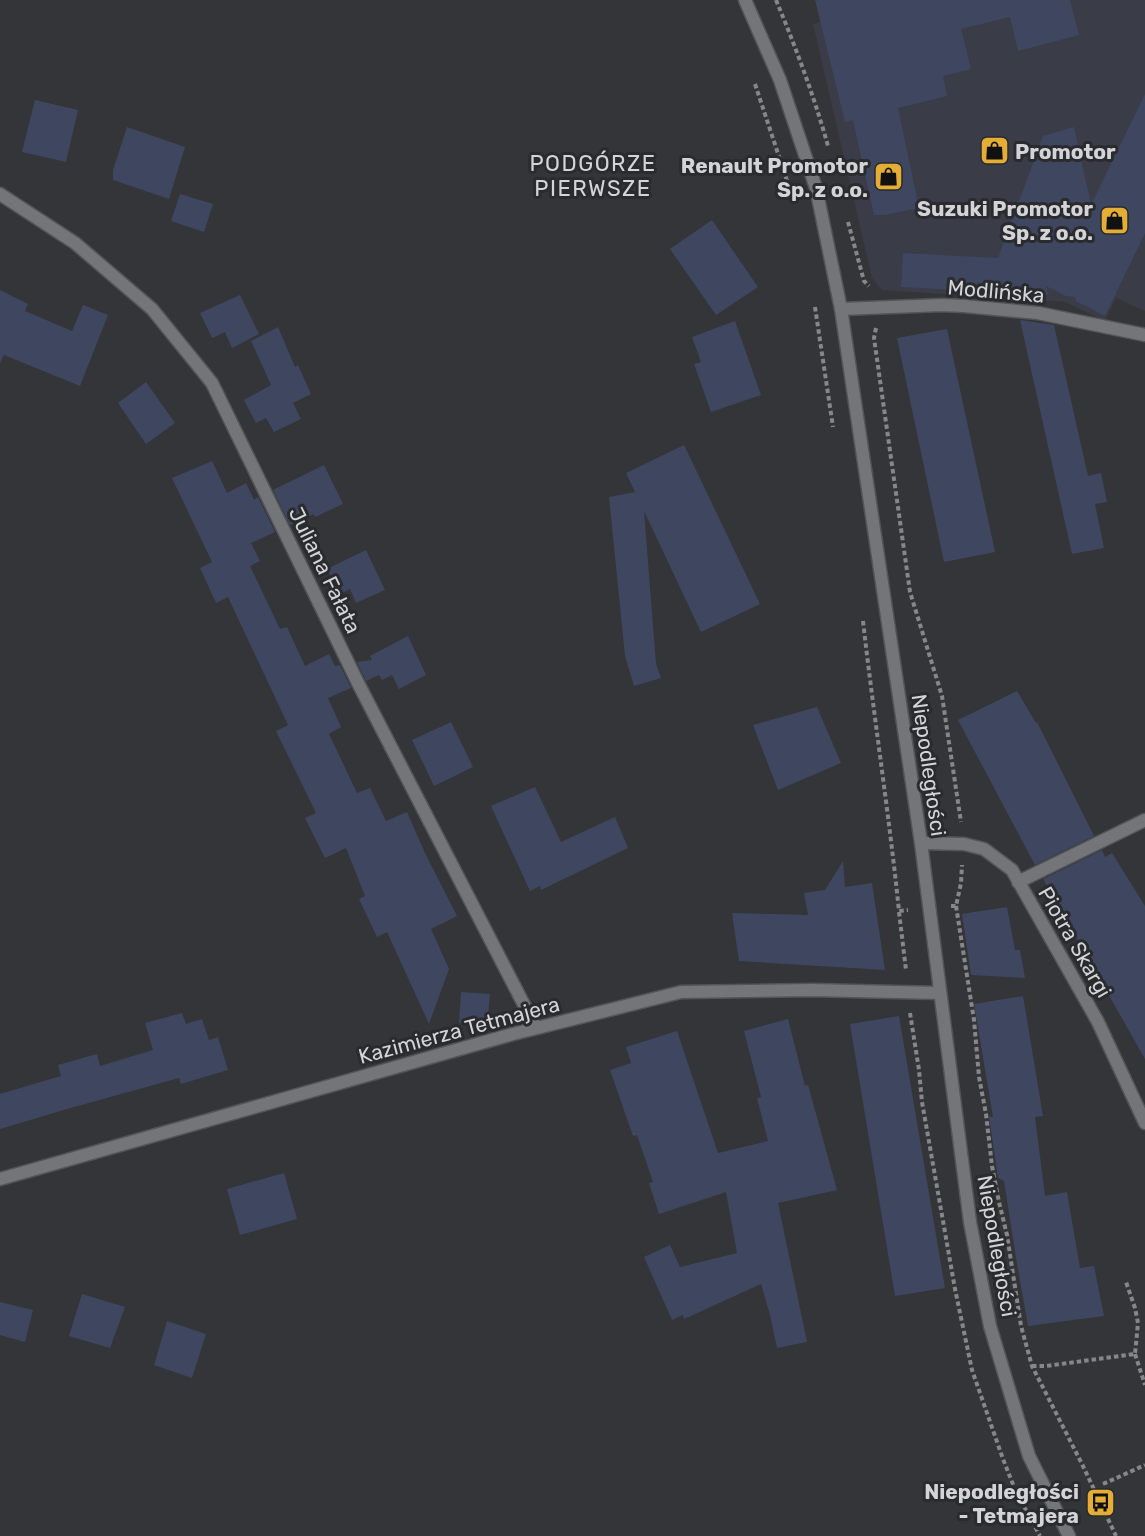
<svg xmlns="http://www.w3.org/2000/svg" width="1145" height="1536" viewBox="0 0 1145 1536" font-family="Rubik,sans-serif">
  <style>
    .built { fill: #3a3d47 }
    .building { fill: #3e475f }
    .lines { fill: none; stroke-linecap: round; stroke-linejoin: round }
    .minor-casing { stroke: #535457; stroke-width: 15 }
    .tertiary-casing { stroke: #535457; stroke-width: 15 }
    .path { stroke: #86878a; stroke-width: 4; stroke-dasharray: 4.5 3; stroke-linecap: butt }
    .minor { stroke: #747579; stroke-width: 12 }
    .tertiary { stroke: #747579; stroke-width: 12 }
    .labels { text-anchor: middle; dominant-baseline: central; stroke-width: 6; stroke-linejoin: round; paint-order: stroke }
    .poi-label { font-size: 21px; font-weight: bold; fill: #d4d4d7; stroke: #2a2b2f; text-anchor: end }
    .street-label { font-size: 21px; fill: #d4d4d7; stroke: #2a2b2f }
    .neighbourhood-label { font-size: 22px; letter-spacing: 1.5px; fill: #d4d4d7; stroke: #2a2b2f }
  </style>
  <rect width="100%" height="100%" fill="#343539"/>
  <path class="built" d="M895,0H1145V311L1116,298L1105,321L1065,302L882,290L872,278L813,24Z"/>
  <path class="building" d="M815,0H1070L1079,35L1018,51L1010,17L961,29L971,69L943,76L947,96L898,108L919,208L885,215H874L853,120L845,122Z
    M1145,94V233L1105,316L1076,301L1075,297L1066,296L1046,286L1048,295L901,287L903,253L998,258L1043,136L1074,127L1091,205Z
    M35,100L78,110L66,162L22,152Z
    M127,127L185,147L169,199L113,180V170Z
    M180,194L213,204L204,232L171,221Z
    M712,220L758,287L716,315L670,249Z
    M0,290L28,304L25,311L72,331L83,305L108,315L80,386L4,355L0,363Z
    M240,295L259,334L232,348L225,332L212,338L200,313Z
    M1020,320L1054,325L1088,476L1101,473L1107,502L1095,504L1104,548L1072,554Z
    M735,321L761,395L711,412L694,364L701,362L692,337Z
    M278,327L295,367L298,365L311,394L293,403L301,419L274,432L266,418L256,423L244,400L271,385L251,341Z
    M947,329L995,552L944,562L897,338Z
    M146,382L175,423L146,444L118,403Z
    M684,445L760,604L701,632L644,511L656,664L661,678L634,686L625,656L609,497L635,492L626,473Z
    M212,461L227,493L246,483L254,500L258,497L275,532L251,543L260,561L250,566L280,629L287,627L305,666L329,654L335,666L340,665L351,688L328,698L341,727L329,734L357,793L370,788L386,821L407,812L425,853L457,916L431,929L449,969L429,1024L387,932L377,937L359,899L365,896L346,848L325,858L305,818L316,813L276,731L288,725L228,597L216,603L200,568L212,562L172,478Z
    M324,465L343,504L315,517L314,514L290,525L273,490Z
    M366,550L385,590L356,603L350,589L340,594L327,569Z
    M408,636L426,675L399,689L392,675L382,680L379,675L366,681L357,662L372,660L370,656Z
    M1017,691L1036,723L1037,722L1094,836L1035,865L958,720Z
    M817,707L841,763L778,790L753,725Z
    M451,722L473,767L434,786L412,740Z
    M535,787L561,842L615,817L628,848L541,890L540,886L530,891L491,806Z
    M1102,850L1105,857L1112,853L1145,906V1059L1043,879Z
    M843,861L845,887L872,883L885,970L739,961L732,913L808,915L804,893L825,890Z
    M1007,907L1015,950H1020L1025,978L971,975L962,914Z
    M461,992L490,994L487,1025L459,1023Z
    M1023,996L1043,1116L1035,1117L1045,1196L1067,1192L1080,1268L1094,1266L1104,1316L1028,1326L1017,1264L1004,1181L998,1178L989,1117H993L974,1004Z
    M182,1013L186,1024L202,1019L209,1040L218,1037L228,1070L181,1084L179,1078L67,1109L0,1129V1094L61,1076L58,1065L97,1054L100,1066L153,1050L145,1023Z
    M899,1016L945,1288L895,1296L850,1024Z
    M788,1019L805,1086L808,1085L837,1190L778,1203L807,1342L777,1348L770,1315L761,1284L684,1319L683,1315L672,1320L644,1257L670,1245L680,1267L737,1253L726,1192L659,1214L649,1183L653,1182L637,1135L633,1136L610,1070L631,1063L626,1047L677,1031L718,1153L768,1141L757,1098L761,1097L744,1031Z
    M284,1173L297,1219L240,1235L227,1189Z
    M82,1294L125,1307L110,1348L69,1336Z
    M0,1302L33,1310L25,1342L0,1335Z
    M167,1321L206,1334L192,1378L154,1365Z"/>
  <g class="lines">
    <defs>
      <path id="minor" d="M0,194L75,243L152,309L212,383L358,683L536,1028
        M841,309L942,305L964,306L1038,313L1145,335
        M921,843L964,844L984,849L1012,870L1098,1022L1145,1123
        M1018,882L1145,820
        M0,1179L513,1034L681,992L811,990L939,993"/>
      <path id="tertiary" d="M745,0L780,80L816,188L841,309L921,843L970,1222L990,1326L1029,1456L1069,1536"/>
    </defs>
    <use href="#minor" class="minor-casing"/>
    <use href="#tertiary" class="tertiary-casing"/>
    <path class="path" d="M776,0C796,48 814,96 828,146
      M755,84L794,202
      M848,222L864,281L869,286
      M815,307L833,427
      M876,328L874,338L910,592L942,696L961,822
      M863,621C874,718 889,814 899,911L908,910
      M951,906H956L961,883L962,865
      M956,906L974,1020L979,1077L986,1114L992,1166L999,1202L1007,1235L1021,1326L1032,1366L1082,1464L1116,1536
      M899,912L906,970
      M910,1013L919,1070L922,1102L955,1289L972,1370L1003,1459L1016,1492L1040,1536
      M1135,1354L1145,1385
      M1032,1366H1046L1135,1354L1138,1323L1135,1308L1126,1282
      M1103,1484L1145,1465"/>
    <use href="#minor" class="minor"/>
    <use href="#tertiary" class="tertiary"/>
  </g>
  <defs>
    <symbol id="shop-square" viewBox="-11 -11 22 22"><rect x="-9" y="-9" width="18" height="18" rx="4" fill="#e4ad35" stroke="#2a2b2f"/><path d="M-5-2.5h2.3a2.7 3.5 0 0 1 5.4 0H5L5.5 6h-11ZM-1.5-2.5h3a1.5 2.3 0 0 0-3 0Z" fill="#111"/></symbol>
    <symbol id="bus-square" viewBox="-11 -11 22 22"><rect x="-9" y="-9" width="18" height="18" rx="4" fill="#e4ad35" stroke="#2a2b2f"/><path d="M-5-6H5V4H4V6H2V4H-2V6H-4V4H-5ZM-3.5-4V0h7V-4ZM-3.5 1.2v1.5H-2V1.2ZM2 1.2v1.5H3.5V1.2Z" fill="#111"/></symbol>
  </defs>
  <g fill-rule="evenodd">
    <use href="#shop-square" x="978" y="134" width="33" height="33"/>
    <use href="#shop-square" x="872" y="160" width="33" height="33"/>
    <use href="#shop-square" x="1098" y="204" width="33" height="33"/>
    <use href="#bus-square" x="1084" y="1486" width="33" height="33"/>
  </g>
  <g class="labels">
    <g class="poi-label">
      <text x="1015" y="151" text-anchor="start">Promotor</text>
      <text x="868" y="165">Renault Promotor<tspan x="868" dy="24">Sp. z o.o.</tspan></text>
      <text x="1093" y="208">Suzuki Promotor<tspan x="1093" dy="24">Sp. z o.o.</tspan></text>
      <text x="1079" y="1491">Niepodległości<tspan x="1079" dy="24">- Tetmajera</tspan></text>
    </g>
    <g class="street-label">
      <text transform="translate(996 291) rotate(5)">Modlińska</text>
      <text transform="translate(325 570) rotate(64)">Juliana Fałata</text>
      <text transform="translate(929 765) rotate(82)">Niepodległości</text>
      <text transform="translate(1075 942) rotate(60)">Piotra Skargi</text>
      <text transform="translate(459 1030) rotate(-15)">Kazimierza Tetmajera</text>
      <text transform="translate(997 1246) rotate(80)">Niepodległości</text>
    </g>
    <g class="neighbourhood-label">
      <text x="593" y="163">PODGÓRZE<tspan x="593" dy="25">PIERWSZE</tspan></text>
    </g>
  </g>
</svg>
